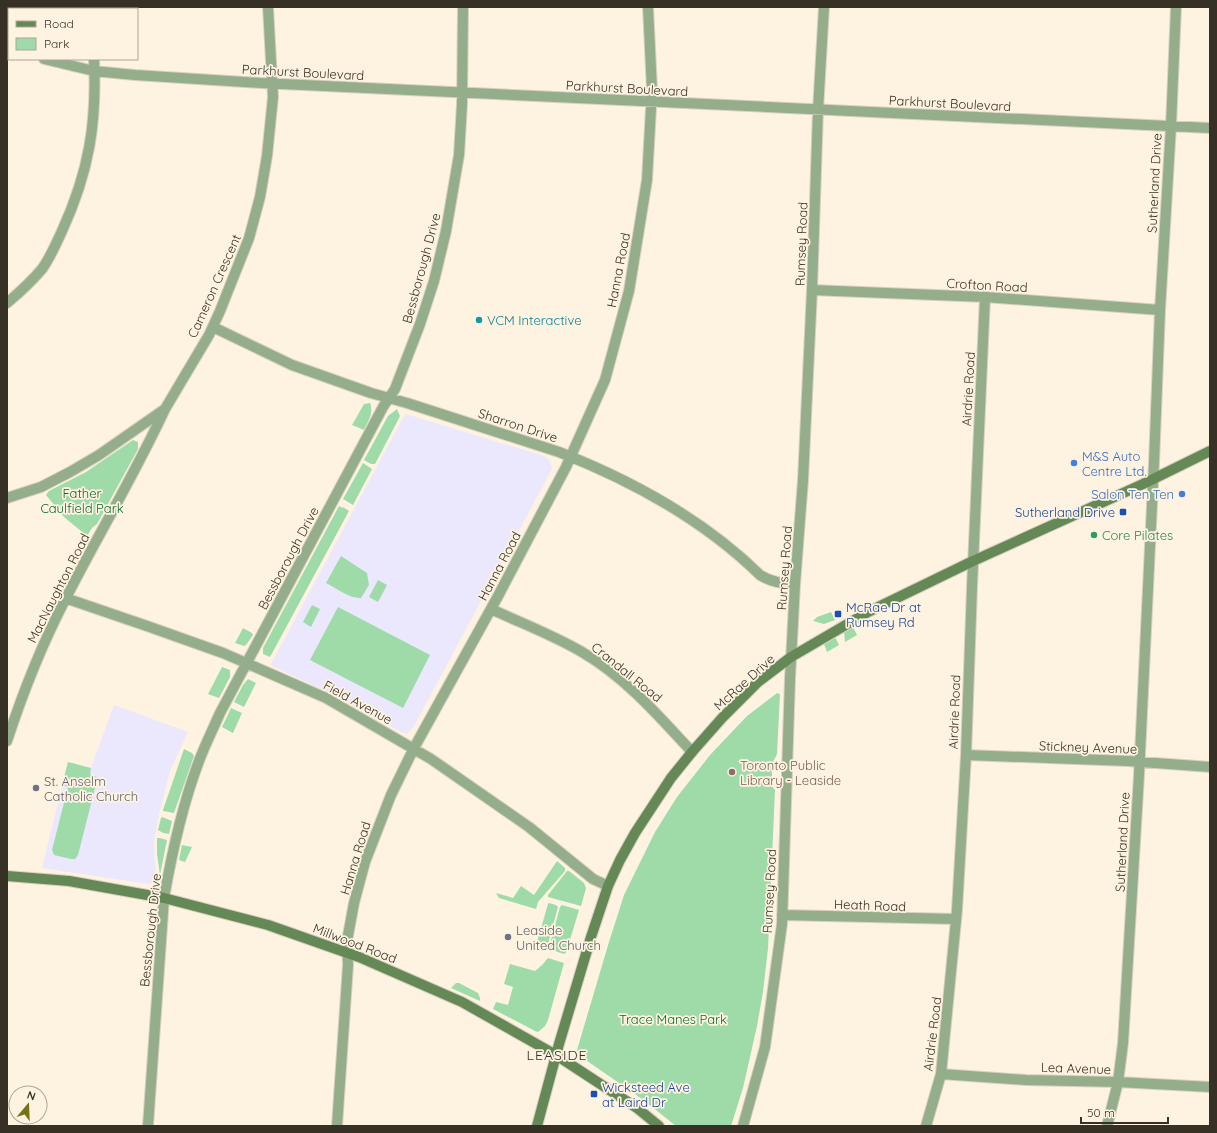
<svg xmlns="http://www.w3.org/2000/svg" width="1217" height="1133" viewBox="0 0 1217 1133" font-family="Quicksand,sans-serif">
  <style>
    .education { fill: #ebe7fd }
    .green { fill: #9edba8 }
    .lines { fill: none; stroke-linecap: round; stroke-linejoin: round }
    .street-casing { stroke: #dad0bf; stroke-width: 12 }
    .secondary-casing { stroke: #dad0bf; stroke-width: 12 }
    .street { stroke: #94ad8a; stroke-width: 10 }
    .secondary { stroke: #658956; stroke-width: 10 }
    .culture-dot { fill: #0f9aa8; stroke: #fef3e1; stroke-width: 1.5 }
    .shop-dot { fill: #3f7fe0; stroke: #fef3e1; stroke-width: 1.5 }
    .transit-dot { fill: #1a4fb4; stroke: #fef3e1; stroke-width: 1.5 }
    .leisure-dot { fill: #2e9e5b; stroke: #fef3e1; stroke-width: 1.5 }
    .education-dot { fill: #8d6e63; stroke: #fef3e1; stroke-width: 1.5 }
    .worship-dot { fill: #6b7280; stroke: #fef3e1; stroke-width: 1.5 }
    .labels { text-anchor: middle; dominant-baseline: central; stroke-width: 3.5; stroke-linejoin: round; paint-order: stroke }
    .street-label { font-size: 13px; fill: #373125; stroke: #fef3e1 }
    .culture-label { font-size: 13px; fill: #0d838f; stroke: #fef3e1; text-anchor: start }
    .shop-label { font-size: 13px; fill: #366cbe; stroke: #fef3e1; text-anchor: start }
    .park-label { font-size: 13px; fill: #08682b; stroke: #fef3e1 }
    .transit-label { font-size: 13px; fill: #164399; stroke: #fef3e1; text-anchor: start }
    .leisure-label { font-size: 13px; fill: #27864d; stroke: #fef3e1; text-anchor: start }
    .education-label { font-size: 13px; fill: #785e54; stroke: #fef3e1; text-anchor: start }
    .worship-label { font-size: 13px; fill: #5b616d; stroke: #fef3e1; text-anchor: start }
    .neighbourhood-label { font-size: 14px; letter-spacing: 1px; fill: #373125; stroke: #fef3e1 }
  </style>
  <rect width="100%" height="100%" fill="#fef3e1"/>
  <path class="education" d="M406,414L544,456L550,461L552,469L414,726L407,734L401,732L330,693L272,666L271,664L404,416Z
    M114,705L188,732L170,771L158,818L154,845L156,878L153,882L149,884L42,868L68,762L91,768Z"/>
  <path class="green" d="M370,403C374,413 368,421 364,430L352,425L364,404Z
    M397,409L400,416L397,422L375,464H371L364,460L388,416Z
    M133,440L138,442V449L97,524L92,528L87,536L64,517L46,495L49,491L86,472Z
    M363,463L372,469L353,505L343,499Z
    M339,506L343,508V507L349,511L270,657L263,654V648Z
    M341,556L367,573L369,585L361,598C350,599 336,588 326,583Z
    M378,580L387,585L378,602L369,597Z
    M312,605L320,609L311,627L303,622Z
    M338,607L430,655L403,708L310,660Z
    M831,612L835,620L824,624L813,621L817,617Z
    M853,627L857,635L845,642L844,632Z
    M243,628L252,633L253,635L246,645L244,646L235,643Z
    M835,637L839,645L827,652L824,644Z
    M222,667L230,670V677L219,698L208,694Z
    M248,679L256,683L244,707L234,702L243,685Z
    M777,693L780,694L777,754L772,764V786L775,790L768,948L763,992L757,1026L743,1088L731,1126H676L642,1099L580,1056L577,1050L609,942L624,895L655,832L677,797L710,755L747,716Z
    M231,708L242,713L233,733L222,727Z
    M184,749L192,753L194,756L174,813L163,811V810Z
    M68,762L91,768L90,774L97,777V780L78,855L75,859H71L54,855L52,850L68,787L62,785Z
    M162,817L172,821L169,834L163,833L158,830L161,818Z
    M157,838H160L167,840L160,875L157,854Z
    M182,845L192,847L185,862L179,860Z
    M557,861L565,868V871L538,902L536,909L499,898L496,893L513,898L521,886L534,895Z
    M567,871H569L584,883L586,888L581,906L548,897V895Z
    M549,903L556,905L558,907L547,948L544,950L539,948L540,942H537L548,904Z
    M562,905L579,910L566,953L564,954L549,949V947L560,907Z
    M548,958L564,963L548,1020L545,1026L538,1032L535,1031L493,1009L496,1002L508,1005L513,987L504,984L510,964L535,971L542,965Z
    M456,983H459L478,993L480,998V1001L451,988Z"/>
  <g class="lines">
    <defs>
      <path id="street" d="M88,7V9
        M7,47H9
        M44,59L94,71L135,75L261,83L1210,128
        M812,290L985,297L1160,310
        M7,303C20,292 31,282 42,269C50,258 56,244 62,231C89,172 97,123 94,59
        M213,327L292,365L371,393L407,403L559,452C633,481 703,519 760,575C771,582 781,584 795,584
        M7,498L41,487L70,472L99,455L165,409L209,335L220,311L249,238L260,197L267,156L273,97L268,7
        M65,598L147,626L223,653L326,698L431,759L529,827L593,879L608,886
        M491,609C521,623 553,635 582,652C625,677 659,716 692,752
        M7,741C23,692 42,644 66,598C98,535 135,474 165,409
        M966,755L1128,761L1210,767
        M782,915L956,919
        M941,1074L1026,1080L1118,1082L1210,1087
        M148,1126L164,898C172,852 182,806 199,761C205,745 213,729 220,713L383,407L395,389L420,324L434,281L446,231L459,155L462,104L463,7
        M337,1126L348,965L347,941L354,903L365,862L391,795L414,748L497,598L566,467L605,380L629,291L647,180L652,90L648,7
        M743,1126L765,1047L782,924L790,679L795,584L803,480L812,290L818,110L824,7
        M926,1126L941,1074L957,910L966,755L972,587L985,297
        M1107,1126L1118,1082L1123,1043L1139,775L1154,463L1160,310L1171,126L1176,7"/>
      <path id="secondary" d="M7,876L69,881L164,898L268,925L359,957L462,1002L556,1055L637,1108L659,1126
        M537,1126L559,1044L591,937L608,886L620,860L635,833L671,778L692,752L722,718L758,682L791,657L868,612L973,561L1143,484L1210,451"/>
    </defs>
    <use href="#street" class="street-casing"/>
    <use href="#secondary" class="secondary-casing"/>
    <use href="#street" class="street"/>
    <use href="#secondary" class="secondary"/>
  </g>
  <circle class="culture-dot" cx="479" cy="320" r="4"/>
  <g class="shop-dot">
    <circle cx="1074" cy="463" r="4"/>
    <circle cx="1182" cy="494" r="4"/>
  </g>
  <g class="transit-dot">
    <rect x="1119" y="508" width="8" height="8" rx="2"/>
    <rect x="834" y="610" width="8" height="8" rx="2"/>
    <rect x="590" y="1090" width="8" height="8" rx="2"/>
  </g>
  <circle class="leisure-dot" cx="1094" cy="535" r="4"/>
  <circle class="education-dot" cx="732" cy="772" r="4"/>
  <g class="worship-dot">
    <circle cx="36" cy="788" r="4"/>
    <circle cx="508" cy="937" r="4"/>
  </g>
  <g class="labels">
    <g class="street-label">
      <text transform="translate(303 72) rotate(3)">Parkhurst Boulevard</text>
      <text transform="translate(627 88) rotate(3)">Parkhurst Boulevard</text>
      <text transform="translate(950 103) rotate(3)">Parkhurst Boulevard</text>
      <text transform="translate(1154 183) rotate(-87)">Sutherland Drive</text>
      <text transform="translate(801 244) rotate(-88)">Rumsey Road</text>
      <text transform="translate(421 268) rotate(-75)">Bessborough Drive</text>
      <text transform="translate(618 270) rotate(-79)">Hanna Road</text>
      <text transform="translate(987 285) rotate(3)">Crofton Road</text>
      <text transform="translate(214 286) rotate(-66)">Cameron Crescent</text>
      <text transform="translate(968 389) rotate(-87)">Airdrie Road</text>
      <text transform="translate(518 425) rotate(18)">Sharron Drive</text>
      <text transform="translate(288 558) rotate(-62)">Bessborough Drive</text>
      <text transform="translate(499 566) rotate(-62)">Hanna Road</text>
      <text transform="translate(784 568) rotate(-86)">Rumsey Road</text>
      <text transform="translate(58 588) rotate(-63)">MacNaughton Road</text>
      <text transform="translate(627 672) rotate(39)">Crandall Road</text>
      <text transform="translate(744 682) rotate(-42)">McRae Drive</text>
      <text transform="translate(358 702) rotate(29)">Field Avenue</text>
      <text transform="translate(954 712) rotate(-88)">Airdrie Road</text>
      <text transform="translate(1088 747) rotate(2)">Stickney Avenue</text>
      <text transform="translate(1122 842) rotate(-87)">Sutherland Drive</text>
      <text transform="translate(355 858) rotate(-73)">Hanna Road</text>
      <text transform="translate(769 891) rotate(-87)">Rumsey Road</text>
      <text transform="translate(870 905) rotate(2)">Heath Road</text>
      <text transform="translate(150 930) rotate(-84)">Bessborough Drive</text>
      <text transform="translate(355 943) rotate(21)">Millwood Road</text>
      <text transform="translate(932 1034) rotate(-83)">Airdrie Road</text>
      <text transform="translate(1076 1068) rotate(2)">Lea Avenue</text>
    </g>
    <g class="culture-label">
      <text x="487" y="320">VCM Interactive</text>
    </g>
    <g class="shop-label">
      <text x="1082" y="456">M&amp;S Auto<tspan x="1082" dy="15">Centre Ltd.</tspan></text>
      <text x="1174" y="494" text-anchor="end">Salon Ten Ten</text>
    </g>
    <g class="park-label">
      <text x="82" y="493">Father<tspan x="82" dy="15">Caulfield Park</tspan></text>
      <text x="673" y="1019">Trace Manes Park</text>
    </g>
    <g class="transit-label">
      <text x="1115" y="512" text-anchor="end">Sutherland Drive</text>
      <text x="846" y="607">McRae Dr at<tspan x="846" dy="15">Rumsey Rd</tspan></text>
      <text x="602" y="1087">Wicksteed Ave<tspan x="602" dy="15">at Laird Dr</tspan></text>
    </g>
    <g class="leisure-label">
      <text x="1102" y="535">Core Pilates</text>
    </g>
    <g class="education-label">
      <text x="740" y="765">Toronto Public<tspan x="740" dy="15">Library - Leaside</tspan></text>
    </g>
    <g class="worship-label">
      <text x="44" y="781">St. Anselm<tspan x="44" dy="15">Catholic Church</tspan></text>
      <text x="516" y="930">Leaside<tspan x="516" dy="15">United Church</tspan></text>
    </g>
    <g class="neighbourhood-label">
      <text x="557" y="1055">LEASIDE</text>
    </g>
  </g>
  <rect width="1217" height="1133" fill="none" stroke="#373125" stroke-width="16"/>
  <rect x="8" y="8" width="130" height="52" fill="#fef3e1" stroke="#aea596"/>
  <rect x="16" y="21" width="20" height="6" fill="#658956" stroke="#aea596"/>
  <text x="44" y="28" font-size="12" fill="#373125">Road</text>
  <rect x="16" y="38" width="20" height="12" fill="#9edba8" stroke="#aea596"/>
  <text x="44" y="48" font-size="12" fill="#373125">Park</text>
  <g transform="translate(28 1105) rotate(19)"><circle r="19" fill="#fef3e1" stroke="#aea596"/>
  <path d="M0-3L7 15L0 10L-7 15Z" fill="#747318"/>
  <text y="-6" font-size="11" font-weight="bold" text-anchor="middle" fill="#373125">N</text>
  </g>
  <path d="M1081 1117v6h87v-6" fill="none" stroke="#373125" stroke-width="2"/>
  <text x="1087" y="1117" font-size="12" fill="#373125" stroke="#fef3e1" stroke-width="3" paint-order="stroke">50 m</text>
</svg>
